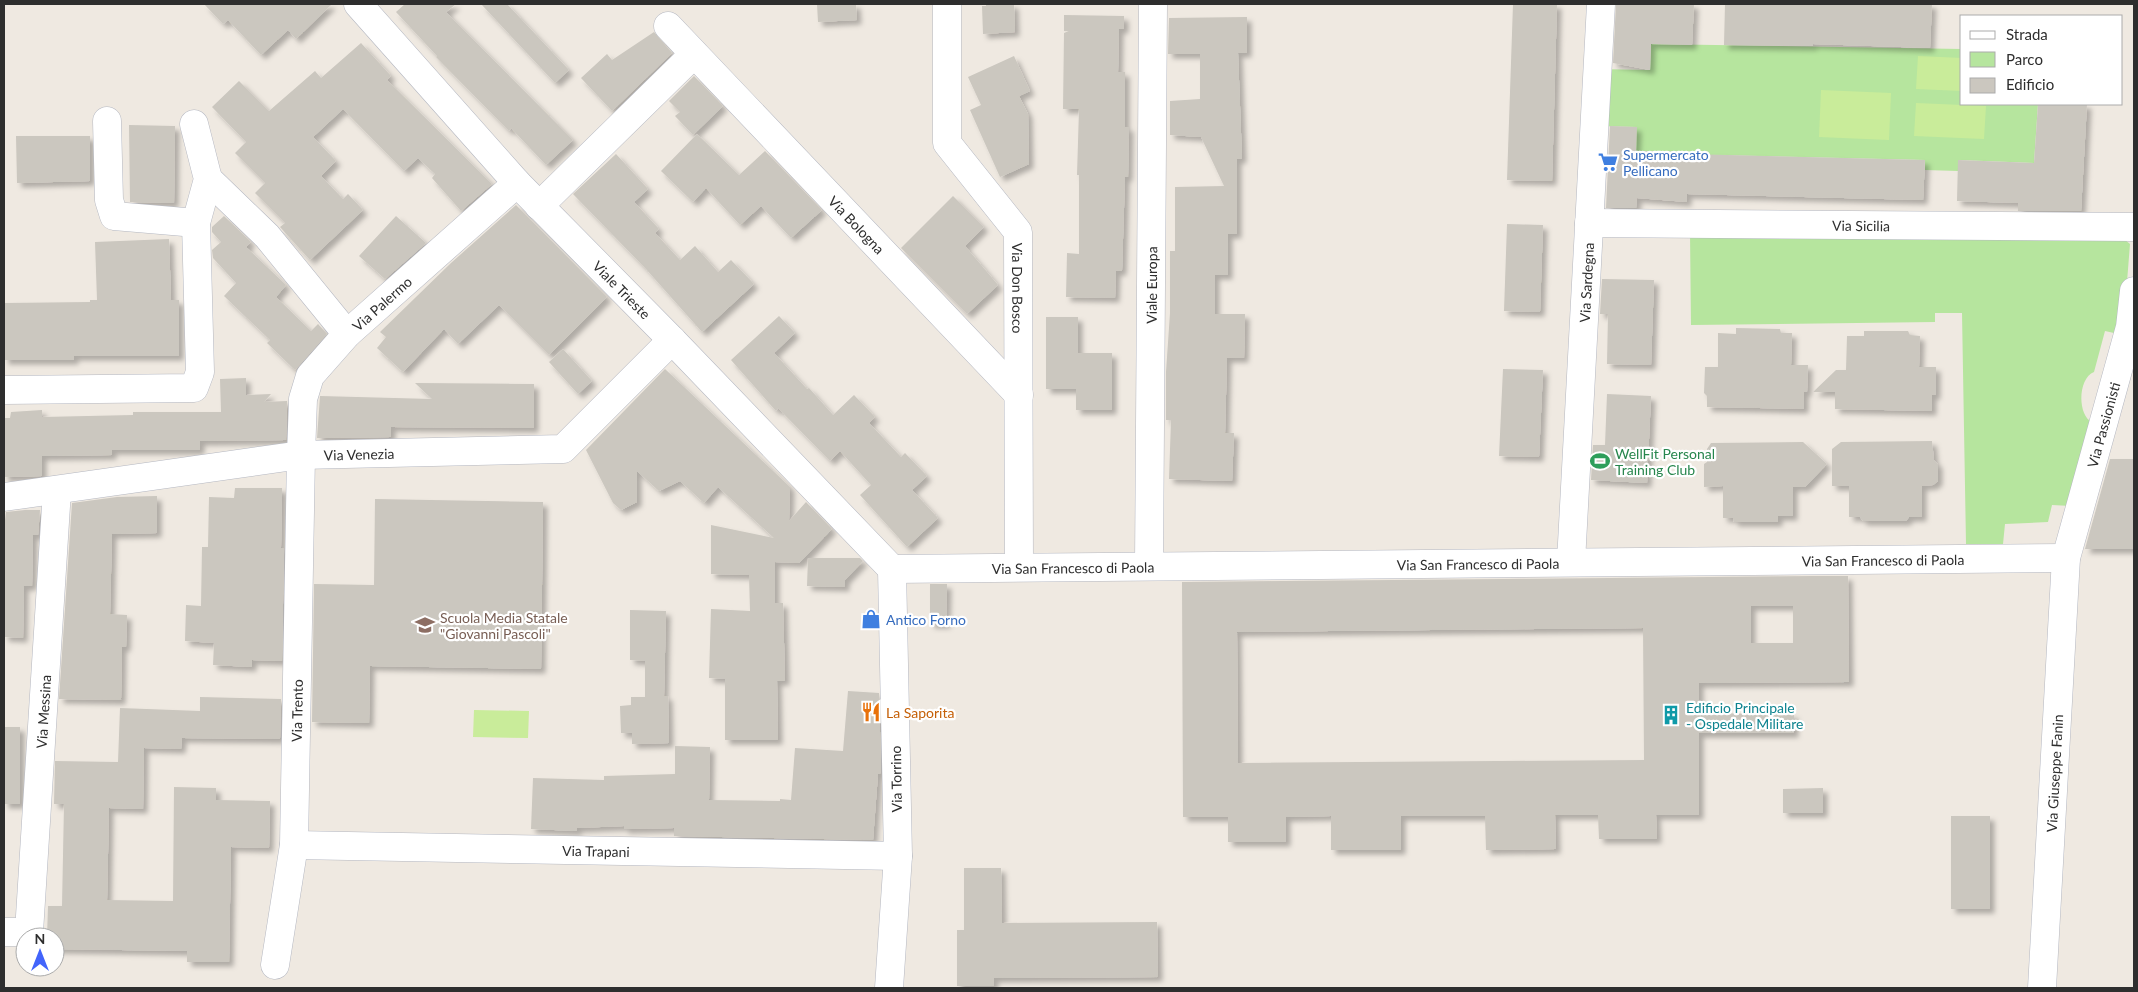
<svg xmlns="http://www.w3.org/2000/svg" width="2138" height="992" viewBox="0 0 2138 992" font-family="Lato,sans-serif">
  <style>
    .green { fill: #b6e59e }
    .pitch { fill: #c9ec9a }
    .building { fill: #cbc7bf; fill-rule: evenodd; filter: url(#shadow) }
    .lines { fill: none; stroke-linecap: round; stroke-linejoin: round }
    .minor-casing { stroke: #b4b7c1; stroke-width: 29 }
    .minor { stroke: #fff; stroke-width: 28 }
    .labels { text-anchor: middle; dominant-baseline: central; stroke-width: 4.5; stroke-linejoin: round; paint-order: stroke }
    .shop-label { font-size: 14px; fill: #366cbe; stroke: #fff; text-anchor: start }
    .street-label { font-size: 14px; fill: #2e2e2e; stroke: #fff }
    .leisure-label { font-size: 14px; fill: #27864d; stroke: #fff; text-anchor: start }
    .education-label { font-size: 14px; fill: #785e54; stroke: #fff; text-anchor: start }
    .culture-label { font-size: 14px; fill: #0d838f; stroke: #fff; text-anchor: start }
    .food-label { font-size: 14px; fill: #c56008; stroke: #fff; text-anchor: start }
  </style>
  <defs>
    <filter id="shadow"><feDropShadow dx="4.5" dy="4.5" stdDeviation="2.5" flood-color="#0004"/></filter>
  </defs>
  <rect width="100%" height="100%" fill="#efe9e1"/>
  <path class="green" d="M1651,44L1962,49V104H2038L2034,163L1959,160L1958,171L1925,170V160L1716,155L1688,165V152L1636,151V127L1595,126L1597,69L1650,70Z
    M1690,233L2124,239L2130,244L2127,282L2114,333L2105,331L2094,372C2078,378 2077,415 2092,422L2071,506L2052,505L2048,522L2005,524L2003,544H1966L1962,313H1935V322L1691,325Z"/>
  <path class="pitch" d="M1918,56L1962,58V91L1916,89Z
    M1821,90L1891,93L1889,140L1819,137Z
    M1916,103L1986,106L1984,139L1914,136Z
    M474,710L529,711L528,738L473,737Z"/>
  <path class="building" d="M204,4H332L296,39L288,30L261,55L228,20L223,24Z
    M405,4H456L446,12L573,140L546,165L511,128L509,131L436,57L437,56L396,12Z
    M481,4H507L569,70L555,83Z
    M817,4H856L857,20L818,22Z
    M986,4H1014L1015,32L983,34L982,6H986Z
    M1513,4H1557L1552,181L1507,180Z
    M1616,4H1694L1692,45L1651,44L1650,70L1613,63Z
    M1725,4H1932L1930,48L1813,44V46L1724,45Z
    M1064,15L1124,16V29H1119L1118,72H1125V127H1129L1128,177H1125L1122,271H1116L1115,298L1066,297L1067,253L1079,254V175H1077L1079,109H1063L1064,33L1069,31H1064Z
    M1247,17V53H1238L1242,159H1237V234H1228V275H1215V314H1245L1244,358H1227L1225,433H1234L1232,481L1169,479L1171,420H1166V372L1170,313V251H1175V187L1224,186L1201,137L1170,135V101L1200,99V54H1168L1169,18Z
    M654,32L672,53L612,111L581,78L607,54L612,60Z
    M361,43L391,76L387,80L492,184L461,211L432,178L435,174L418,158L404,171L343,109L313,137L336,161L321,176L343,199L348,194L363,210L310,260L280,227L285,223L255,193L265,183L235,153L246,142L212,107L239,81L269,111L315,71L321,78Z
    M1014,56L1030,91L1019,96L1028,114L1029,164L1000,177L970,110L981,105L968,77Z
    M694,76L723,106L693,135L675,116L680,112L669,101Z
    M2038,104H2087L2081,211H2018V203L1957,201L1958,160L2034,163Z
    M129,125L175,126L174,203L130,202Z
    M1610,126L1637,127L1636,151L1688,152V154L1925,160L1923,200L1687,194V202L1637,198L1636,208H1606Z
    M697,134L739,175L765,151L822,210L791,238L761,206L740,225L706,188L693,202L661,171Z
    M16,136H90V181L17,183Z
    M616,154L648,189L634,202L659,229L655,233L680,260L695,246L718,272L731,260L754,284L702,332L646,269L573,194Z
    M953,196L984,227L965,246L998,285L967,314L901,248Z
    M516,205L607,297L549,355L499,305L458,344L444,329L403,372L377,348L386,337L380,332L451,263Z
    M224,216L251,242L246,247L286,285L276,297L311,331L318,324L327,334L295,370L267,343L270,340L224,296L236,283L213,258L212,250L221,242L212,232V227Z
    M396,216L426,243L385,279L359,256Z
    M1507,224L1543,225L1540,312L1504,311Z
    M169,239L171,300H179V356H74V360H4V303L90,302V300H97L95,242Z
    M1602,279L1654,280L1651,365L1607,364L1608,314H1600Z
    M779,316L795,333L774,353L807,389L809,388L833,415L854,395L875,417L869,423L901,457L905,453L927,476L912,490L938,518L907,547L860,495L871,485L840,451L830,461L778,408L776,411L731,360Z
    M1046,317H1078V353H1112V410H1076V389H1046Z
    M1736,328L1780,329L1781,333H1792L1791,365H1808L1807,392H1804V409L1707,407V396L1704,393L1705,367H1718V333L1736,334Z
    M1864,331H1908L1910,335L1920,336L1919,367H1936V395H1932V411L1835,409V392H1813L1836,370H1846L1847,336H1864Z
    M563,349L592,381L578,394L549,362Z
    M665,369L790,487L789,521L806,502L832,529L799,563L775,562V603H783L785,681H777L778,740H725V679L709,678L711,609L750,611L749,575L711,574V525L774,538L718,487L704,503L680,481L659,491L637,471V502L621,510L613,503L586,450Z
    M1503,369L1543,370L1539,457L1499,456Z
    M246,378V395L271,394L264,402L287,401L286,440L200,441V450H112V455L42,456V476L4,477V418H10L11,412L42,410V417L133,415V412H221L220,379Z
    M415,383L534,384V428L391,427V437L317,438L320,396L432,399Z
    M1607,394L1651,396L1647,483L1591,480L1593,445H1605Z
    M1932,441L1934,460L1938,464V481L1933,485L1922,486V517H1909L1906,521H1863L1860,517H1849V486H1832V449L1841,442Z
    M1803,442L1827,464L1805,487H1793V516H1778V522H1734L1733,518H1723V486L1704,487V464L1707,462V449L1711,443Z
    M2110,459H2134V549H2085Z
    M235,488H282L281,548H284L282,661L252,660V667L213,665L214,643L185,641L186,605L201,606L202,547H208L209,497L234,498Z
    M157,496V533L112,534L110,614L127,615L126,647H122L121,700L59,699L72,503L117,497Z
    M375,499L543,502L541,669L370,666L369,723L312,722L314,584L374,585Z
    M25,510H40L38,535H33L32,586H24L23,638L4,637V520H5L6,512Z
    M808,558H860L863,561L845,580V587L807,586Z
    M1813,576H1848L1849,682L1699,683V713L1794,714V733H1699V815H1656L1657,839H1599L1598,815H1555L1556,849L1486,850L1485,816H1401V850H1331V816L1286,817V842H1228V817H1183L1182,582ZM1751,606H1793V643H1751ZM1643,628L1644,760L1238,763L1237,632Z
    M930,584H947L946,624H930Z
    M630,610L666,611L664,696H668L669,743L632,744V733H621L620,706L631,705V697H645V661L630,660Z
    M848,691L879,693L881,769L880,774H878L873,840L674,836V828L624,829V826L577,828V831L531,829L533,778L604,780V776L675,774V746L710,747L709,800L780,801V799L791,800L795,748L843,751Z
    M200,697L281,699L280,739L182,738L181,749L144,748L143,809L109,808L107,900L173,901L174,787L216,788V800L270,801L269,848L231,847L229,962H187V951L55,949V937H47L48,906H62L64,804H54L55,761L118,762L120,708L200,711Z
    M4,727H20V804H4Z
    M1823,788V813H1783V789Z
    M1951,816H1990V909H1951Z
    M964,868H1001L1002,923L1157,922L1158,977L994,978V986H957V930H964Z"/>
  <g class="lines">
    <defs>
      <g id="minor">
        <path id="s1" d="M358,4L517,183L672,340L892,569"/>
        <path id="s2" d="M947,4V143L1018,232L1019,567"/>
        <path id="s3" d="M668,26L1019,395"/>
        <path d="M107,121L109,200L114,216L196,223"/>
        <path d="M208,179L267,236L347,334"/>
        <path d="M539,206L694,54"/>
        <path id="s4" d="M1589,223L2134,227"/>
        <path d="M4,390L194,388L200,372L196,223L208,179L194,124"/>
        <path id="s5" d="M4,497L301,455L563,449L672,340"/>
        <path id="s6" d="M1571,562L1601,4"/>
        <path id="s7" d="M1149,566L1153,4"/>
        <path id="s8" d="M892,569L2066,558"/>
        <path id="s9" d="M294,845L898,856"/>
        <path id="s10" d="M4,932H29L57,490"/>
        <path id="s11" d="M275,965L294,845L301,455L303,399L310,376L347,334L517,183"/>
        <path d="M889,988L898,856L892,569"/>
        <path id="s12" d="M2042,988L2066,558L2130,327L2134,291"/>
      </g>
    </defs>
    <use href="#minor" class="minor-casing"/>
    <use href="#minor" class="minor"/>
  </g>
  <defs>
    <symbol id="supermarket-bare" viewBox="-9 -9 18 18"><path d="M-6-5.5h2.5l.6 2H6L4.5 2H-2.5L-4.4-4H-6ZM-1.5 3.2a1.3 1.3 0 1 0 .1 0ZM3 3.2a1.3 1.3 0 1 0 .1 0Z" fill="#3f7fe0" stroke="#fff" stroke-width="2.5" paint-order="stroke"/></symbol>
    <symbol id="stadium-bare" viewBox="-9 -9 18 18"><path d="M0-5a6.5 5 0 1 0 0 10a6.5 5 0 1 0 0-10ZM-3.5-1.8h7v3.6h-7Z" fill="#2e9e5b" stroke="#fff" stroke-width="2.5" paint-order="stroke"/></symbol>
    <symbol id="shop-bare" viewBox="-9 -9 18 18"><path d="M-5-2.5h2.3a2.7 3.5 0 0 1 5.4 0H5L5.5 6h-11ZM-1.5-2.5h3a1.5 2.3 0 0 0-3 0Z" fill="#3f7fe0" stroke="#fff" stroke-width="2.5" paint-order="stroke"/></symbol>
    <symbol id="school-bare" viewBox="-9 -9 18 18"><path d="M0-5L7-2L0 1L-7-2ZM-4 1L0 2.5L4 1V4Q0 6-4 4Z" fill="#8d6e63" stroke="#fff" stroke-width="2.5" paint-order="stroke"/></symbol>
    <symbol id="restaurant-bare" viewBox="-9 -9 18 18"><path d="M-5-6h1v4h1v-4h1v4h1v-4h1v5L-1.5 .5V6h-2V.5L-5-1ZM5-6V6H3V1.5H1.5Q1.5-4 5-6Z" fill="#e8710a" stroke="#fff" stroke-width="2.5" paint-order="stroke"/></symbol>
    <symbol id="building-bare" viewBox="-9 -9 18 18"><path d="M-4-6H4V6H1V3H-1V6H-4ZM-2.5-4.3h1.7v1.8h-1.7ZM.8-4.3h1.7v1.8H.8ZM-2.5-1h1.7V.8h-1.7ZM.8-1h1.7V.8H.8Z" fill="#0f9aa8" stroke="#fff" stroke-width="2.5" paint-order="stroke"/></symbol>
  </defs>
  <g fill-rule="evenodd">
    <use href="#supermarket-bare" x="1594" y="148" width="28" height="28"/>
    <use href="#stadium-bare" x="1586" y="447" width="28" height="28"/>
    <use href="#shop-bare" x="857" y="605" width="28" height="28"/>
    <use href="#school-bare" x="411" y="611" width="28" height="28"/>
    <use href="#restaurant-bare" x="857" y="698" width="28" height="28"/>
    <use href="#building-bare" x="1657" y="701" width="28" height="28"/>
  </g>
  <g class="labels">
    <g class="shop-label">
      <text x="1623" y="154">Supermercato<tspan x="1623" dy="16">Pellicano</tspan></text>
      <text x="886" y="619">Antico Forno</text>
    </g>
    <g class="street-label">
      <text stroke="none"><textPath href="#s3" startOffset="274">Via Bologna</textPath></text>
      <text stroke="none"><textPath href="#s4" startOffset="272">Via Sicilia</textPath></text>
      <text stroke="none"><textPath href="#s6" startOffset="280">Via Sardegna</textPath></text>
      <text stroke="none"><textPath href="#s7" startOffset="281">Viale Europa</textPath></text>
      <text stroke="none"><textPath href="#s2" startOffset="309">Via Don Bosco</textPath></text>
      <text stroke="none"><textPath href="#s1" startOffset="389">Viale Trieste</textPath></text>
      <text stroke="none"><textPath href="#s11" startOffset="694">Via Palermo</textPath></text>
      <text stroke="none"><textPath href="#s12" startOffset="569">Via Passionisti</textPath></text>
      <text stroke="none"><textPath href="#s5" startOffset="358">Via Venezia</textPath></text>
      <text stroke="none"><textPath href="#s8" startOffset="991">Via San Francesco di Paola</textPath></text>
      <text stroke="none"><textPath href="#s8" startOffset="586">Via San Francesco di Paola</textPath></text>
      <text stroke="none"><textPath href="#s8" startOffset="181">Via San Francesco di Paola</textPath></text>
      <text stroke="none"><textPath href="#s11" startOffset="256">Via Trento</textPath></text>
      <text stroke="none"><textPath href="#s10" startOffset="246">Via Messina</textPath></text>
      <text stroke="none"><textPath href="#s12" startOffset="215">Via Giuseppe Fanin</textPath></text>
      <text transform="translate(896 779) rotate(-91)">Via Torrino</text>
      <text stroke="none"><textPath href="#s9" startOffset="302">Via Trapani</textPath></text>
    </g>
    <g class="leisure-label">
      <text x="1615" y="453">WellFit Personal<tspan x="1615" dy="16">Training Club</tspan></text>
    </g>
    <g class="education-label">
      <text x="440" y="617">Scuola Media Statale<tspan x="440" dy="16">"Giovanni Pascoli"</tspan></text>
    </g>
    <g class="culture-label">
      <text x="1686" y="707">Edificio Principale<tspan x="1686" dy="16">- Ospedale Militare</tspan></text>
    </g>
    <g class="food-label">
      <text x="886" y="712">La Saporita</text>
    </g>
  </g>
  <rect width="2138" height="992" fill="none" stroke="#2e2e2e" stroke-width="10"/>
  <rect x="1960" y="15" width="162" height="90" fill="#ffffff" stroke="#ababab"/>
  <rect x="1970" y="31" width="25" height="8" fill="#ffffff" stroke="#ababab"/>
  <text x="2006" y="40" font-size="15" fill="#2e2e2e">Strada</text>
  <rect x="1970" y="52" width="25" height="15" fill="#b6e59e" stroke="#ababab"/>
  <text x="2006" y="65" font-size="15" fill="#2e2e2e">Parco</text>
  <rect x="1970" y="78" width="25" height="15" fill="#cbc7bf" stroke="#ababab"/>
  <text x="2006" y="90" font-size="15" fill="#2e2e2e">Edificio</text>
  <g transform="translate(40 952)"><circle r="24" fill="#ffffff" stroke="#ababab"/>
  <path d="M0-4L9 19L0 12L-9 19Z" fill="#4264fb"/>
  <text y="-8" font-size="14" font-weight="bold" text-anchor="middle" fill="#2e2e2e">N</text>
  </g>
</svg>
